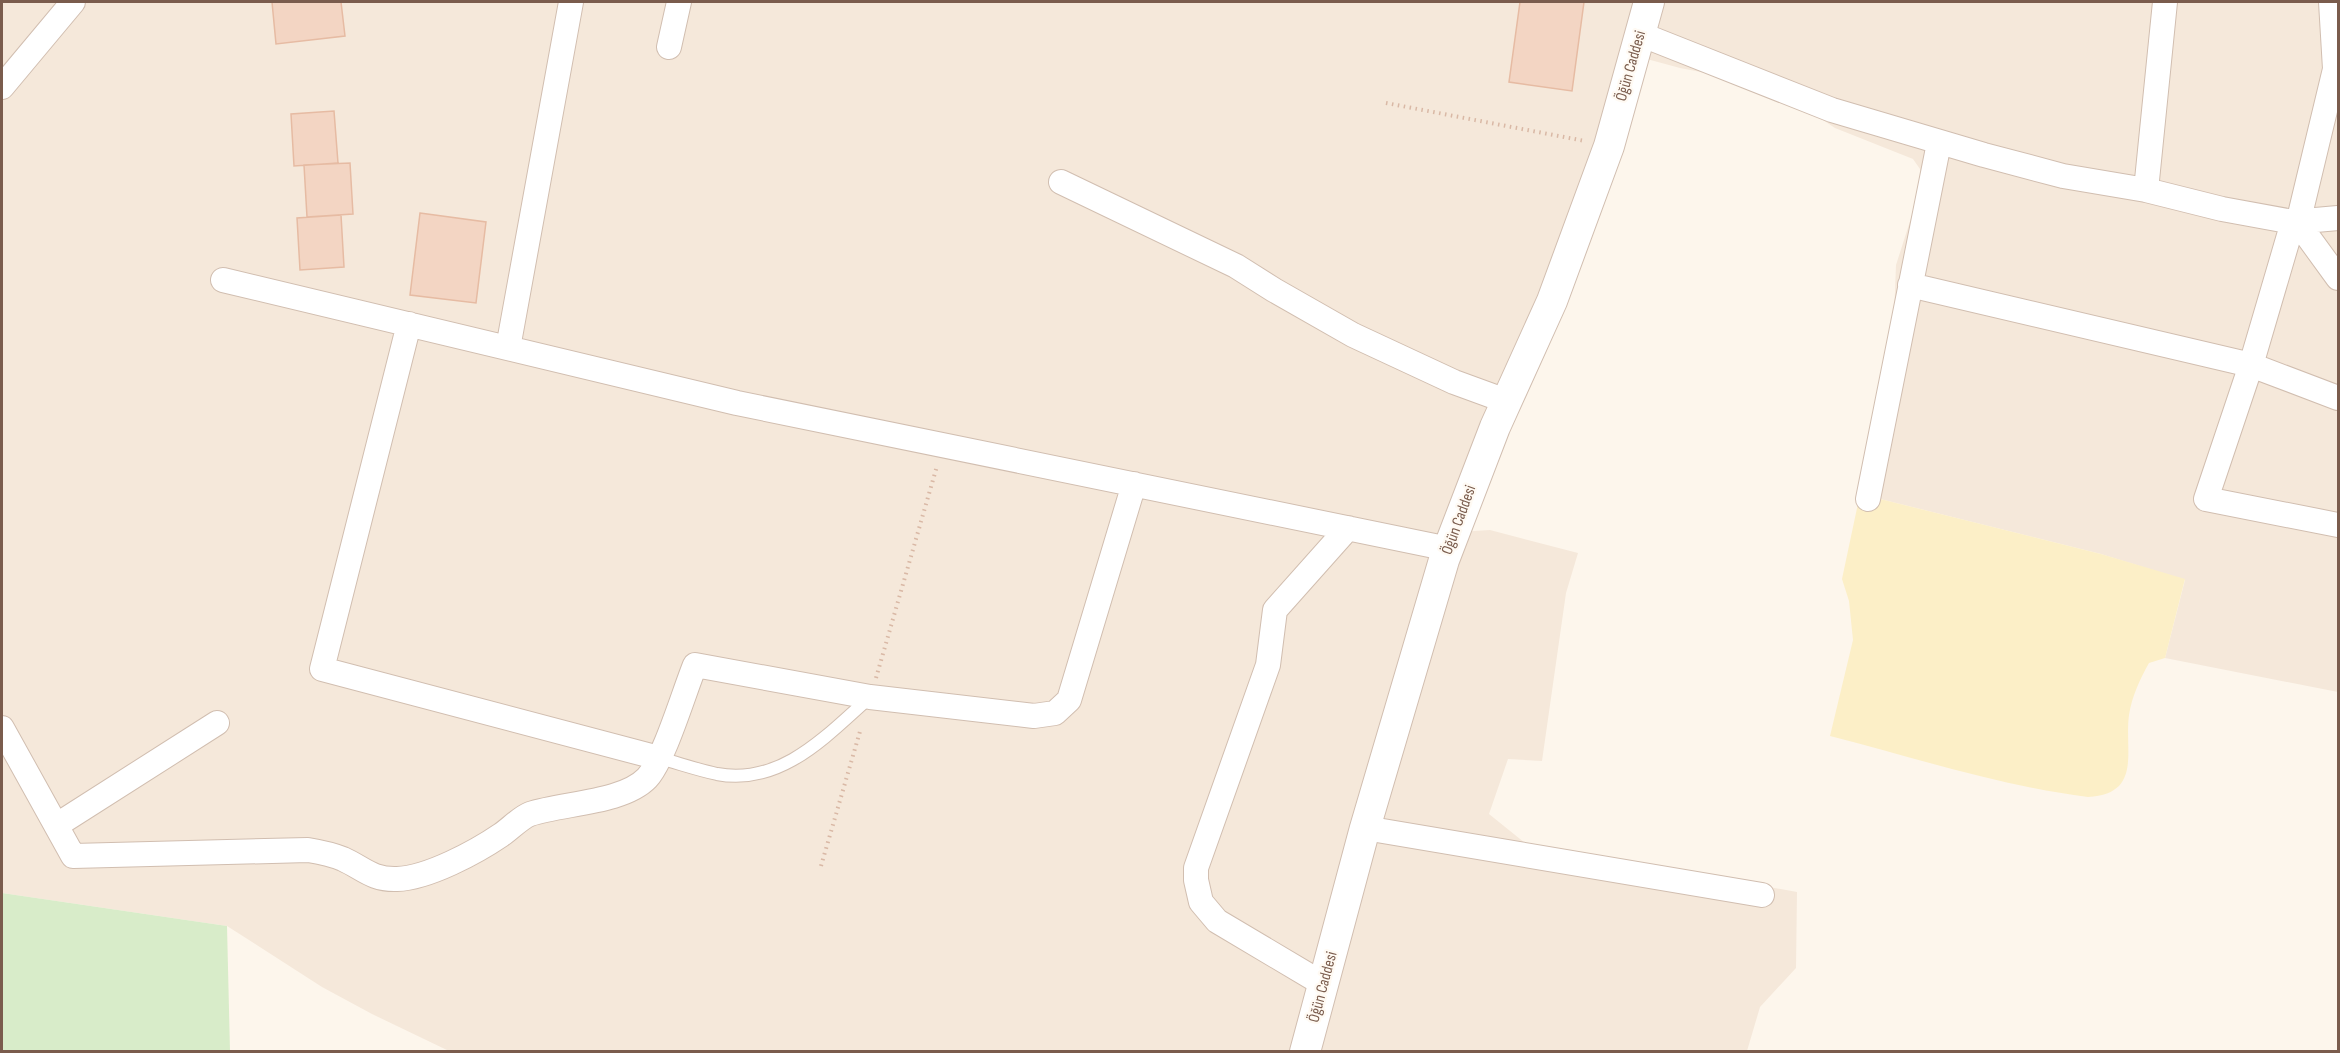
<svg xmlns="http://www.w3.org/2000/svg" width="2340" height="1053" viewBox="0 0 2340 1053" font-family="'Sofia Sans Condensed',sans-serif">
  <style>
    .residential { fill: #f5e8da }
    .green { fill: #d8ecc9 }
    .sand { fill: #fcefc7 }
    .building { fill: #f3d5c3; stroke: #e6bba3; stroke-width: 1.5 }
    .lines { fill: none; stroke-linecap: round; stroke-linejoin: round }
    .service-casing { stroke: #d1beb0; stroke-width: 14 }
    .minor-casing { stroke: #d1beb0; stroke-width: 26 }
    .tertiary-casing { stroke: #d1beb0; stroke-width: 32 }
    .path { stroke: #d9b8a5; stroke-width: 4; stroke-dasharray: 1.5 4.5; stroke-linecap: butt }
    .service { stroke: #fff; stroke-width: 12 }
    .minor { stroke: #fff; stroke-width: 24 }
    .tertiary { stroke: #fff; stroke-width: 30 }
    .labels { text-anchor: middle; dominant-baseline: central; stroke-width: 4.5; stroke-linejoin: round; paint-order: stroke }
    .street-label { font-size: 16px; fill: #7a5c4d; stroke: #fffaf3 }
  </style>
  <rect width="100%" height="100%" fill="#fdf6ec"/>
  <path class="residential" d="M2,2H2338V692L2165,658L2185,580L2101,554L1860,494L1893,342L1896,265L1921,187L1920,169L1913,159L1835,128L1811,112L1706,73L1680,68L1632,55L1459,532L1490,530L1578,553L1566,593L1542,761L1508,759L1489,814L1525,843L1797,892L1796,968L1760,1007L1747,1051H449L372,1014L322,987L227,926L2,893Z"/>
  <path class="green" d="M2,893L227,926L230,1051H2Z"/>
  <path class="sand" d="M1860,494L2101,554L2185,579L2165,658L2149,663C2140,679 2132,696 2129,715C2124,750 2143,794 2088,797C2000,786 1916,758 1830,736L1853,640L1849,601L1842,579Z"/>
  <path class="building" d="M272,2H341L345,36L276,44Z
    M1520,2H1584L1572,91L1509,82Z
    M334,111L338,163L294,166L291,114Z
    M350,163L353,214L307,217L304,165Z
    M420,213L486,222L476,303L410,295Z
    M341,215L344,267L300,270L297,218Z"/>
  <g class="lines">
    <defs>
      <path id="service" d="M659,758C678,763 698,770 717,774C781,786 826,736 869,698"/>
      <path id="minor" d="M2331,2L2335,69L2298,223L2338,278
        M1640,34L1832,110L1984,155L2063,176L2146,190L2222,209L2293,222L2338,218
        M669,47L679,2
        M2,87L73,2
        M1061,182L1236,266L1274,290L1353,335L1454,382L1506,401
        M2146,190L2165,2
        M2293,222L2251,365L2206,499L2338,525
        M223,280L737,403L1449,549
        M1910,285L2251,365L2338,398
        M409,324L322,669L659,758
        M508,348L571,2
        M1868,499L1939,143
        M2,728L73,856L308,850C320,852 331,854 343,859C363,868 372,880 397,879C428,878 476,852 501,835C510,829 520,818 530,814C563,803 623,803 647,778C664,760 684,692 695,665L870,697L1034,716L1055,713L1069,700L1134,484
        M57,825L217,723
        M1365,828L1762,895
        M1323,984L1217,921L1201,902L1196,880V868L1268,665L1275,610L1348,528"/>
      <path id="tertiary" d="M1305,1052L1365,828L1444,560L1495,427L1552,301L1609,146L1649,2"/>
    </defs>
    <use href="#service" class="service-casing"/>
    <use href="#minor" class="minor-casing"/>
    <use href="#tertiary" class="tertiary-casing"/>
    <path class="path" d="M1386,103L1585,141
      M876,678L937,466
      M821,866L861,728"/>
    <use href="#service" class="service"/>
    <use href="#minor" class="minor"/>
    <use href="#tertiary" class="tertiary"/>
  </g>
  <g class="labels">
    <g class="street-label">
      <text transform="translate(1631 66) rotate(-74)">Öğün Caddesi</text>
      <text transform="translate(1459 520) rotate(-70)">Öğün Caddesi</text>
      <text transform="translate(1323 987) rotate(-75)">Öğün Caddesi</text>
    </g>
  </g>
  <rect width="2340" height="1053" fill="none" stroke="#7a5c4d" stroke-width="6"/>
</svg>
